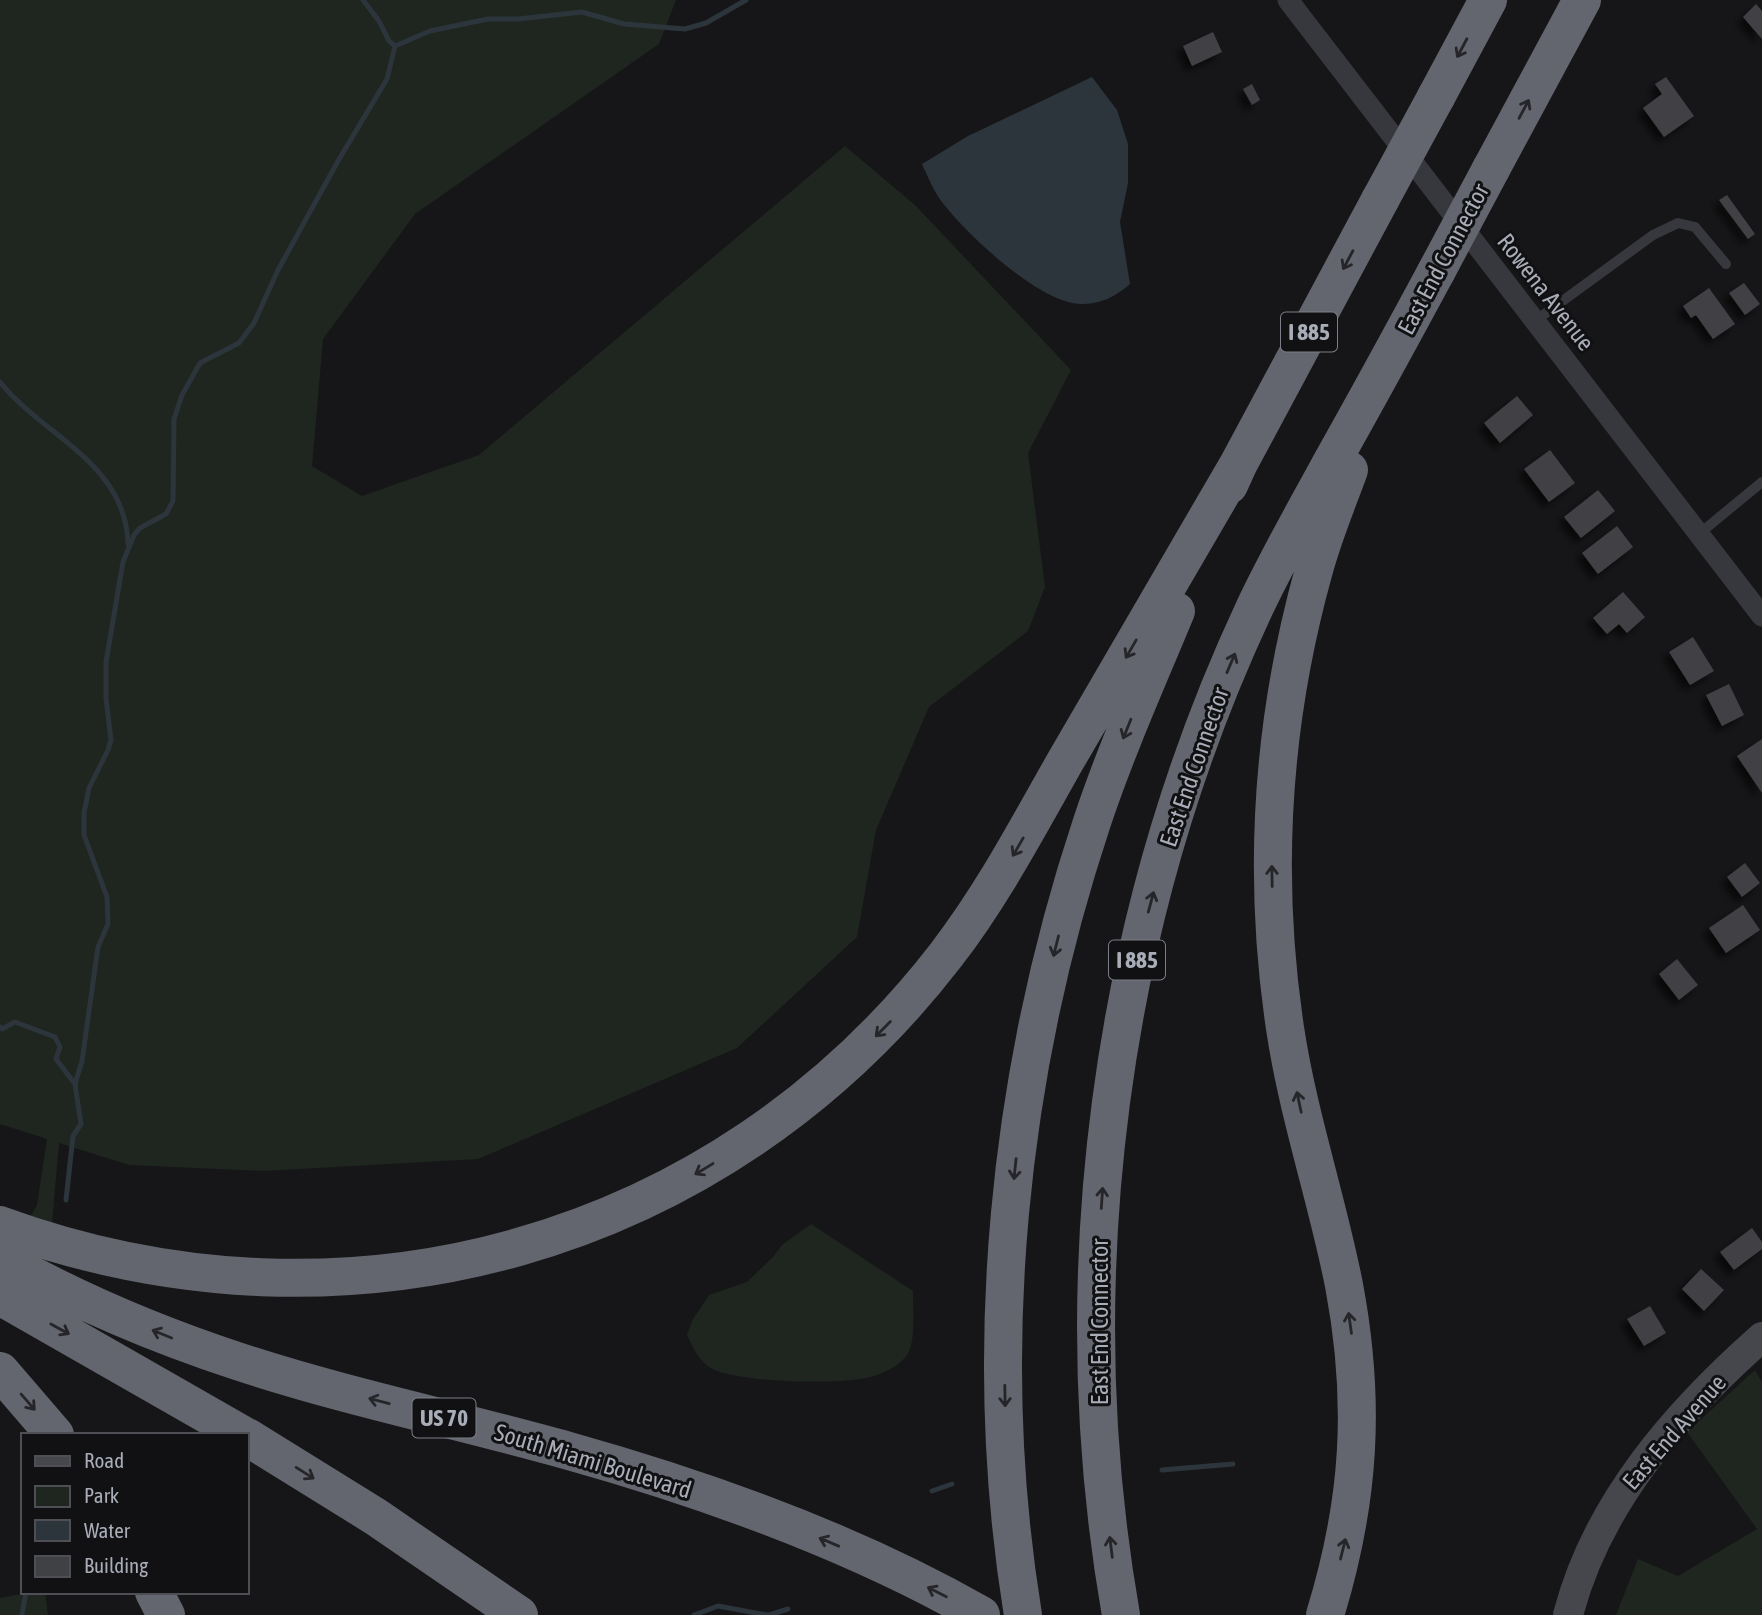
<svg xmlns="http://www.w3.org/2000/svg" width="1762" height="1615" viewBox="0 0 1762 1615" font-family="'Asap Condensed',sans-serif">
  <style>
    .green { fill: #1e261f }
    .water { fill: #2c353c }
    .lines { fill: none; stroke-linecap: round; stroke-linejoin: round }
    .stream { stroke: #2c353c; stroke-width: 5 }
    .building { fill: #404145; filter: url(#shadow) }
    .lane { stroke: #37383d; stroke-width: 10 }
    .street { stroke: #37383d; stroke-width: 21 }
    .secondary { stroke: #45474d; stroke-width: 30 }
    .highway { stroke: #63666e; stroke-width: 38 }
    .highway-bridge { stroke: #63666e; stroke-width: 38 }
    .oneway { stroke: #26262a }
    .labels { text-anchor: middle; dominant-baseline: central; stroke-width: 6; stroke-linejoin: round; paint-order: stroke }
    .shield { fill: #111113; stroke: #7b7e86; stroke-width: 2 }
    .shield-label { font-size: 23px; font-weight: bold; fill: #a8adb8 }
    .street-label { font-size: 24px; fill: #a8adb8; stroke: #111113 }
  </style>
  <defs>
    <filter id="shadow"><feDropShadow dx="-6" dy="6" stdDeviation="3.5" flood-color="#0009"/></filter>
  </defs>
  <rect width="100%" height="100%" fill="#161618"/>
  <path class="green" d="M0,0H676L659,44L415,214L323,339L312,466L362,496L479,455L845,146L916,206L1071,370L1028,453L1045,587L1028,631L929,707L876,830L857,937L737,1048L478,1159L264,1171L129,1165L59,1143L48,1269L11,1250L37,1205L47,1139L0,1124Z
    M811,1224L913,1291C913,1306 916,1343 907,1355C898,1368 876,1377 861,1379C826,1384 749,1382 717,1371C701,1365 694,1350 687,1335L693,1319L709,1295L747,1282L773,1257L782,1245Z
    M1755,1370L1762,1382V1615H1616L1638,1559L1678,1576L1757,1529L1687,1432Z
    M31,1592H45L48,1615H0V1598Z"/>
  <path class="water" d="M1092,77L1117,110L1128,144V183L1120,222L1130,284C1115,297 1101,304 1081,304C1041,304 970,237 946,207C935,195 929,179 922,164L968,136Z"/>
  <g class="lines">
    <path class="stream" d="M363,0L379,21L389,41L395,46
      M395,46L430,31L488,19H518L582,12L624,24L685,29L706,23L746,0
      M0,382C43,436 126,463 128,544
      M0,1027L2,1029L15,1022L55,1037L60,1047L56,1059L75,1084
      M66,1200L73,1136L81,1124L75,1084L82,1061L98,947L108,924L107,897L84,835V813L89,788L108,750L111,740L106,699V662L123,562L134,535L140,528L166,514L173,501L174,419L182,395L200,363L239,343L254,323L278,270L338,161L387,79L395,46
      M1162,1470L1233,1464
      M932,1491L952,1484
      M22,1615L26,1592
      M694,1615L718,1606L767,1615
      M769,1615L788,1609"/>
  </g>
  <path class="building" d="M1756,4L1762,11V39L1743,17Z
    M1213,32L1222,52L1192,66L1183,46Z
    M1666,77L1694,116L1664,137L1643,108L1662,94L1655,84Z
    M1252,84L1260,100L1252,105L1243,89Z
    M1727,195L1755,234L1748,239L1719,200Z
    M1744,283L1760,304L1745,315L1729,293Z
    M1709,288L1735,324L1713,339L1696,315L1691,318L1683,306Z
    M1517,396L1533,415L1500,443L1484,423Z
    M1550,450L1575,483L1549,502L1524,469Z
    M1598,490L1615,511L1581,538L1564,517Z
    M1617,526L1633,547L1598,574L1582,553Z
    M1623,592L1645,617L1627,633L1619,624L1607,634L1593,618Z
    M1693,637L1714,671L1690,685L1669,652Z
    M1729,684L1744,715L1722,726L1706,695Z
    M1762,739V793L1737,756Z
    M1745,863L1760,883L1742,897L1727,877Z
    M1743,905L1760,930L1726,953L1709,928Z
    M1677,959L1698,985L1679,1000L1659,974Z
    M1752,1228L1762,1242V1249L1734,1270L1720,1252Z
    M1701,1269L1724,1290L1704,1311L1682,1289Z
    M1650,1306L1666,1333L1644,1346L1627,1319Z"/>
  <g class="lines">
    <path class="lane" d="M1535,321L1653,235L1678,223L1695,227L1726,264
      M1699,534L1762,482"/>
    <path class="street" d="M1288,0L1762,616"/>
    <path class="secondary" d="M1568,1615C1597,1503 1677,1412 1762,1337"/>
    <path class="highway" d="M1436,97L1488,0
      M1491,169L1582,0
      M1229,485L1239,463L1380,200
      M0,1225C346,1351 720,1248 946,955C993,894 1028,827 1066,760C1124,661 1181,562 1239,463
      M0,1258C75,1300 155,1334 237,1361C346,1397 459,1420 569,1451C708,1490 855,1543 981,1615
      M0,1296L243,1435
      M0,1371L55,1435
      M247,1437L376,1517L519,1615
      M154,1592L166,1615
      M1023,1615C980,1352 1008,1074 1092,822C1116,750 1147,681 1176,611
      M1121,1615C1062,1279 1109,919 1254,609C1277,560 1304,513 1330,465C1366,401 1401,337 1436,272
      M1325,1615C1360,1501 1366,1402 1344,1285C1327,1199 1298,1115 1285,1028C1262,874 1272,720 1314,570C1323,536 1337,503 1349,470"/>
    <path class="highway-bridge" d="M1380,200L1436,97
      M1436,272L1491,169"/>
  </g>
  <defs><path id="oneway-shaft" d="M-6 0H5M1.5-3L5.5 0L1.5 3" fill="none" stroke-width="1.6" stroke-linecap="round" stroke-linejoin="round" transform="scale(1.75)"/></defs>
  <g class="oneway">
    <use href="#oneway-shaft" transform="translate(1462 48) rotate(118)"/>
    <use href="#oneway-shaft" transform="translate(1524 109) rotate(-62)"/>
    <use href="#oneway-shaft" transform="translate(1348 260) rotate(118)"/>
    <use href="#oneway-shaft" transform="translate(1131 649) rotate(120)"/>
    <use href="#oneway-shaft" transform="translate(1231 663) rotate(-67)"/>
    <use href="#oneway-shaft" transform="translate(1127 729) rotate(112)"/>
    <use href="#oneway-shaft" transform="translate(1018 847) rotate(120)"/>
    <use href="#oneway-shaft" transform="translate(1272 876) rotate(-91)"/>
    <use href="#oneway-shaft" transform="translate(1151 902) rotate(-75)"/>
    <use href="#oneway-shaft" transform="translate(1056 946) rotate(104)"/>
    <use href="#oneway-shaft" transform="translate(883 1029) rotate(135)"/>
    <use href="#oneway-shaft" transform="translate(1299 1102) rotate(-102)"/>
    <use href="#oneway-shaft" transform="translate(704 1169) rotate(149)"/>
    <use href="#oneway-shaft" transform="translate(1015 1169) rotate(96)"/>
    <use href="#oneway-shaft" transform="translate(1102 1198) rotate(-86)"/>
    <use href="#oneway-shaft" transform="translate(1350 1323) rotate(-98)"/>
    <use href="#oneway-shaft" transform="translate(60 1329) rotate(29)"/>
    <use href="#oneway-shaft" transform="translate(162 1334) rotate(-158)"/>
    <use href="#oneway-shaft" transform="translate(1005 1396) rotate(89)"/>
    <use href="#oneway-shaft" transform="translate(379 1401) rotate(-165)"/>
    <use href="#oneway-shaft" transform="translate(28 1402) rotate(49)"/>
    <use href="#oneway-shaft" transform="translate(305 1473) rotate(32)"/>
    <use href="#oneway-shaft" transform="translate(829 1542) rotate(-157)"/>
    <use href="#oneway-shaft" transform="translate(1111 1547) rotate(-97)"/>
    <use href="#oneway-shaft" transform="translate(1343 1549) rotate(-76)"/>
    <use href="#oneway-shaft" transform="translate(937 1592) rotate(-153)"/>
  </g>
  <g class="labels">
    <g class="shield">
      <rect x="1281" y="312.5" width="56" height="39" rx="5"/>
      <rect x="1109" y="940.5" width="56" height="39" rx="5"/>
      <rect x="412.5" y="1398.5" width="63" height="39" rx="5"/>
    </g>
    <g class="shield-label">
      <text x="1309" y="332">I 885</text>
      <text x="1137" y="960">I 885</text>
      <text x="444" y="1418">US 70</text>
    </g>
    <g class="street-label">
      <text transform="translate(1443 259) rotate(-62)">East End Connector</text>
      <text transform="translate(1546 292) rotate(52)">Rowena Avenue</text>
      <text transform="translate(1194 767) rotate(-71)">East End Connector</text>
      <text transform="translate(1099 1322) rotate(-90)">East End Connector</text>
      <text transform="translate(1674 1432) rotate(-49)">East End Avenue</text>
      <text transform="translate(593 1461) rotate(17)">South Miami Boulevard</text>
    </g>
  </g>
  <rect x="21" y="1433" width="228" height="161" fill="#111113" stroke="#4d4f55" stroke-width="2"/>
  <rect x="35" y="1456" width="35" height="10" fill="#45474d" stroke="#4d4f55" stroke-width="2"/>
  <text x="84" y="1468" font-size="21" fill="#a8adb8">Road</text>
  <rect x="35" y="1486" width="35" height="21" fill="#1e261f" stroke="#4d4f55" stroke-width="2"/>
  <text x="84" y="1503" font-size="21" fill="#a8adb8">Park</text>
  <rect x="35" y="1520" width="35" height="21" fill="#2c353c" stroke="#4d4f55" stroke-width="2"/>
  <text x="84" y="1538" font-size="21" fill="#a8adb8">Water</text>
  <rect x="35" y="1556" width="35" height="21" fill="#404145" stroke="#4d4f55" stroke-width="2"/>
  <text x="84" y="1573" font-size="21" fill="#a8adb8">Building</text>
</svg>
